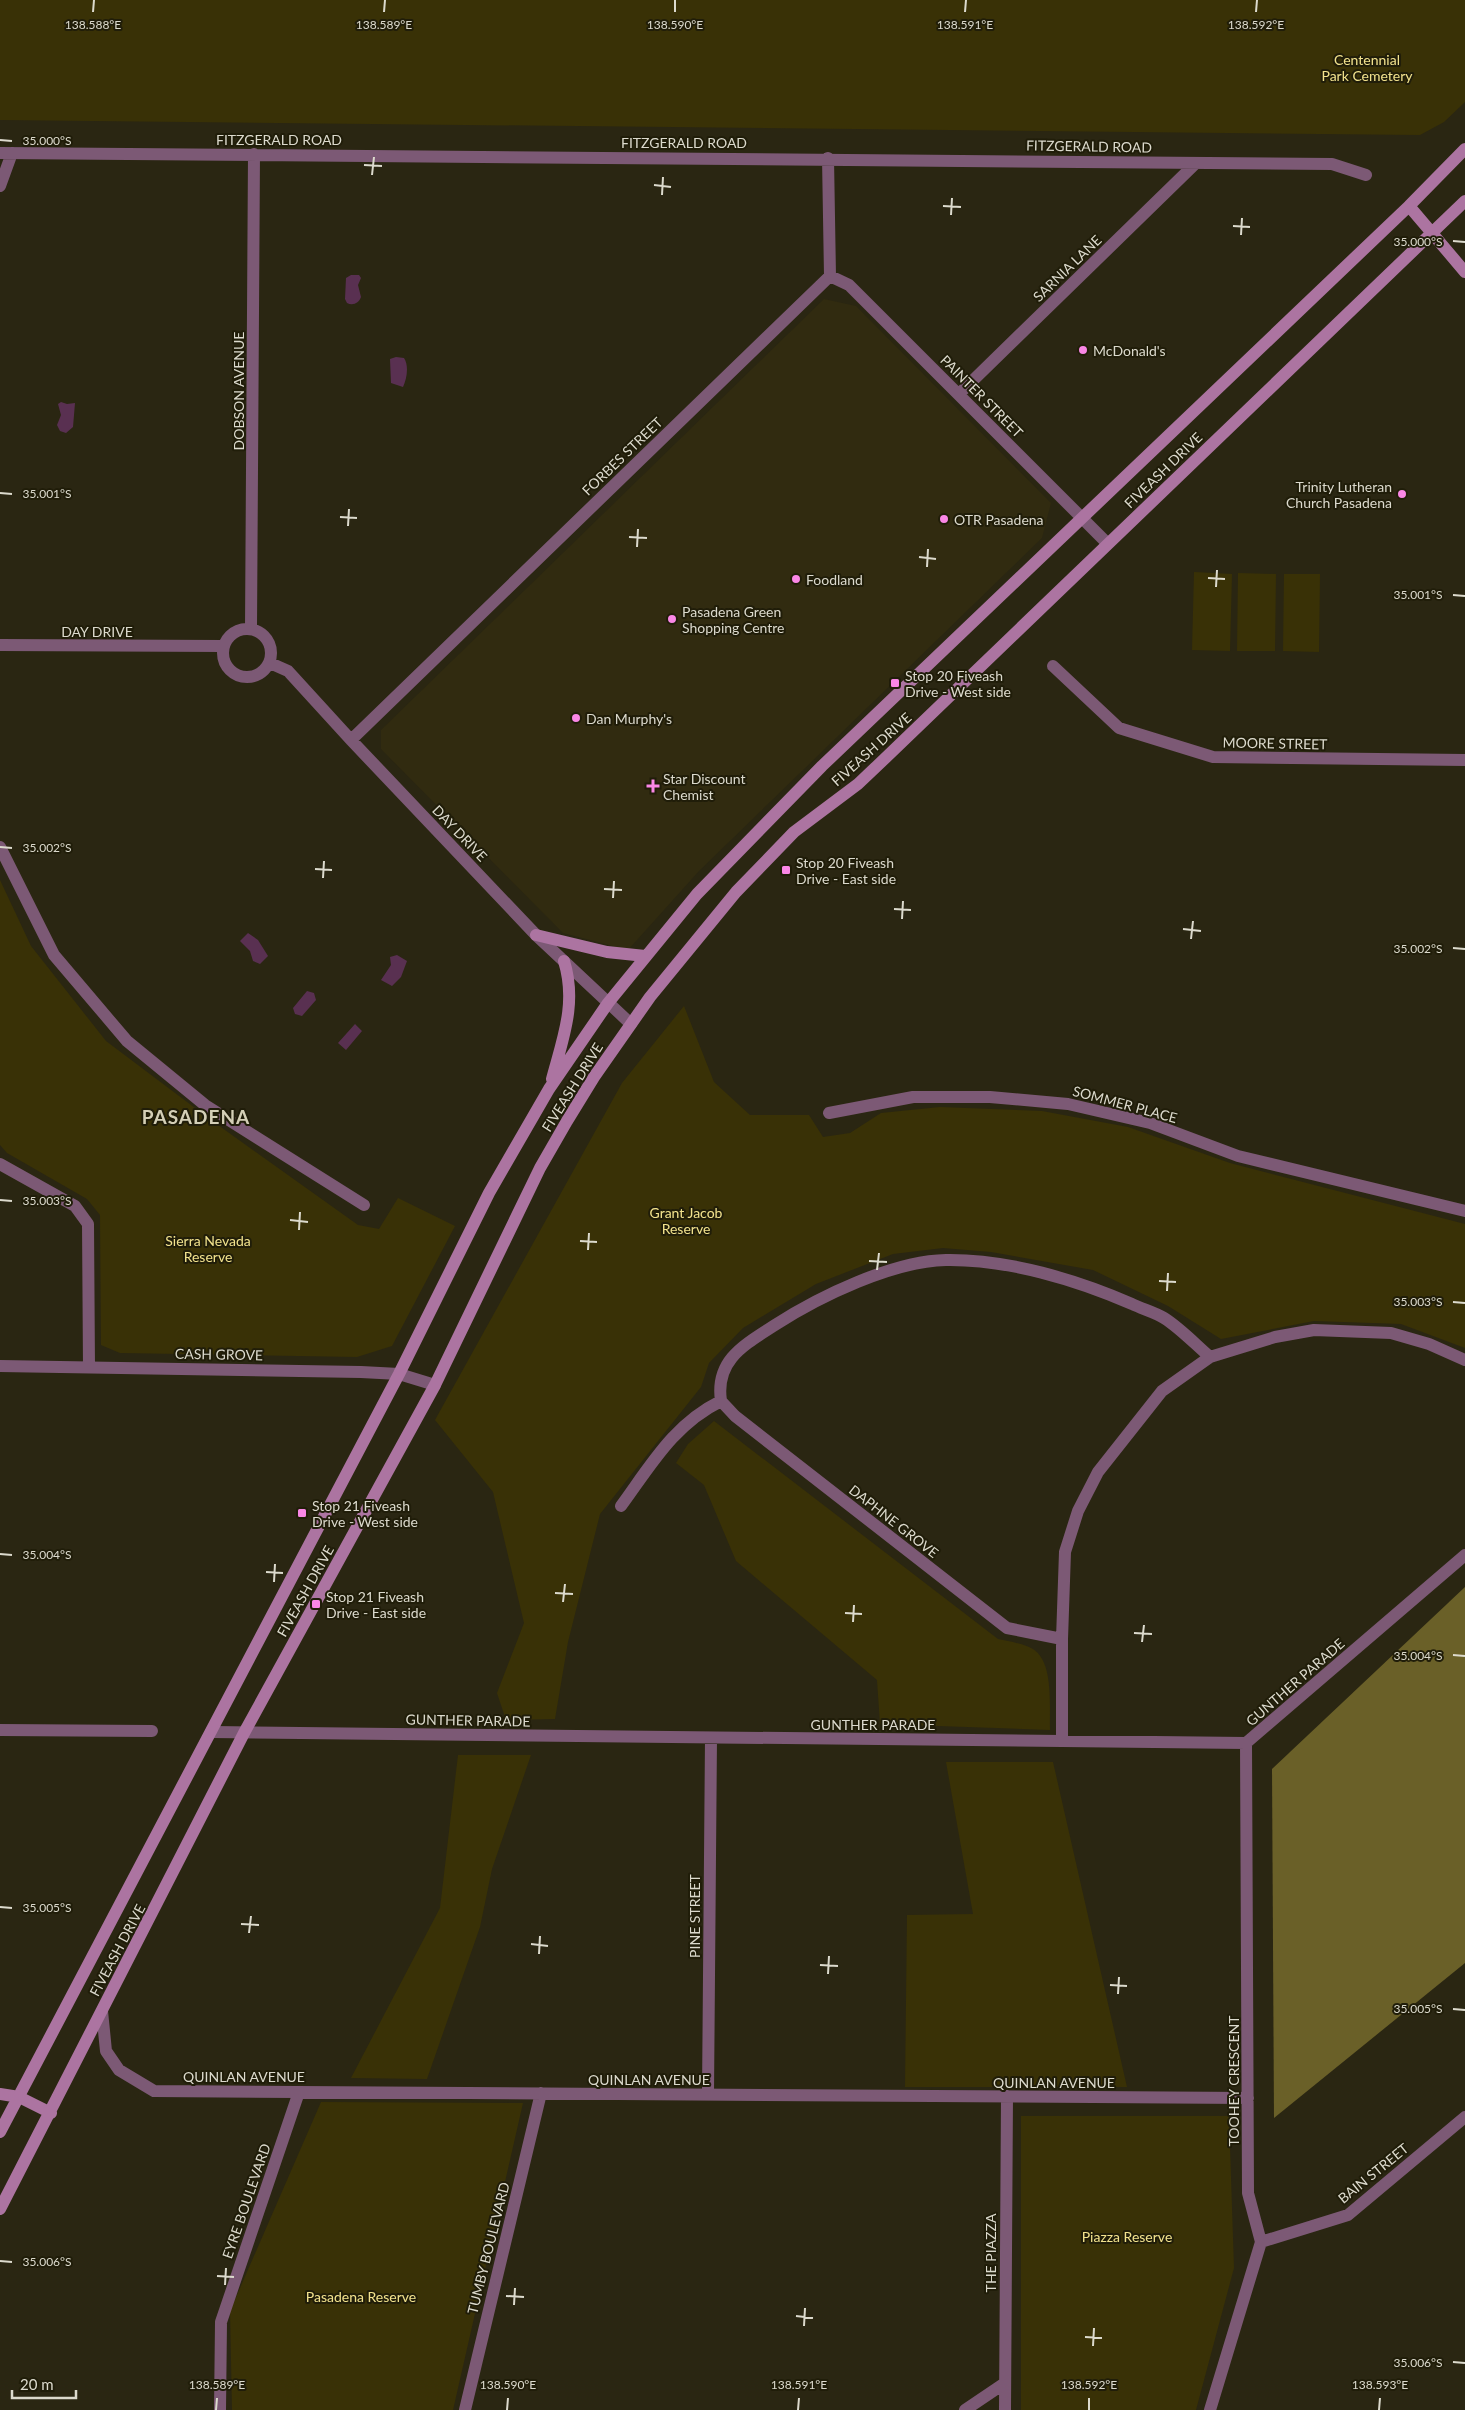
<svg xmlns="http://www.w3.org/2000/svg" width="1465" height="2410" viewBox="0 0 1465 2410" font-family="Lato,sans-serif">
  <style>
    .built { fill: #312b10 }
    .green { fill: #393106 }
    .forest { fill: #6a6028 }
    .water { fill: #593051 }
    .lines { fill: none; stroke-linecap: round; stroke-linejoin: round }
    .street { stroke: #7c5975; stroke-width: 12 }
    .secondary { stroke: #ac74a1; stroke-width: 12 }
    .ticks { fill: none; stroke: #dcdacd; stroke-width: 2 }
    .poi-dot { fill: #fa87e6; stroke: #201d09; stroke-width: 2 }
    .labels { text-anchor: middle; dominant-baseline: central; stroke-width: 4; stroke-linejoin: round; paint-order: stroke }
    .park-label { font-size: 14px; fill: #f2e28d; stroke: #201d09 }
    .street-label { font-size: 14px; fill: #dcdacd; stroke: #201d09 }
    .poi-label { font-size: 14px; fill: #dcdacd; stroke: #201d09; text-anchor: start }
    .district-label { font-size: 19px; font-weight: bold; letter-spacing: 1px; fill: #d4cfb6; stroke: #201d09 }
    .ticks-label { font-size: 12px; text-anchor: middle; fill: #dcdacd; stroke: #201d09; stroke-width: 4; stroke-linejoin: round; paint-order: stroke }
  </style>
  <rect width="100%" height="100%" fill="#2a2612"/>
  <path class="built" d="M824,299L856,306L1051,503L1042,538L699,871L628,950L563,933L381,749V730Z"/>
  <path class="green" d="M0,0H1465V102L1444,122L1420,135L0,120Z
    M1194,572L1232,574L1230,651L1192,650Z
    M1238,573L1276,574L1275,651H1237Z
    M1284,574H1320L1319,652L1283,651Z
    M0,880L31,946L106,1041L211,1120L358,1225L379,1229L398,1198L455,1226L392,1346L357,1357L120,1353L101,1345L100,1215L87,1199L7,1153L0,1145Z
    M684,1006L714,1082L750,1115H809L823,1137L850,1133L881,1113L940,1107L1042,1111L1128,1127L1230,1163L1465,1224V1348L1401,1324L1314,1321L1221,1339L1168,1306L1093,1270L991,1252L943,1248L893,1254L816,1284L743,1328L709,1363L701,1387L600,1514L568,1642L555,1719L506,1720L497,1693L524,1623L493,1492L435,1420L622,1083Z
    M714,1421L998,1639C1008,1641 1019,1643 1029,1647C1055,1657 1049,1706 1050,1730L880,1724L877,1680L736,1561L704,1485L676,1463L688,1444Z
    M458,1755H531L492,1869L480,1927L427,2079L351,2078L440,1908Z
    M946,1762H1053L1127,2087H905L907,1915L973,1914Z
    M321,2102L523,2103L453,2410H232L230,2311Z
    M1021,2116H1229L1234,2268L1196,2410H1021Z"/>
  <path class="forest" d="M1465,1587V1963L1274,2118L1272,1769Z"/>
  <path class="water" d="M351,275H359L361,278L358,285L361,297C359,303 353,306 347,303L345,299L346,278Z
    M396,357L404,358C409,365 407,379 403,387L391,383L390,359Z
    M61,402L67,404L75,403L73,427L66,433L60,431L57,425L61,415L58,404Z
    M248,933L258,940L268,956L260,964L253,961L250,951L240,941Z
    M397,955L407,961L401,977L392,986L381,980L391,965L390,957Z
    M307,991L314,993L316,1000L302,1016L295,1014L293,1008Z
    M355,1024L362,1031L346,1050L338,1043Z"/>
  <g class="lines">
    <path class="street" d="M0,153L1332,164L1366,175
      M0,186L12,153
      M830,276L849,285L1107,543
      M959,394L1196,163
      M251,628L254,154
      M223 653a24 24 0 1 1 48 0a24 24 0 1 1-48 0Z
      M0,645L223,646
      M270,663L288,671L351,740L536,935L631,1024
      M1053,666L1119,728L1213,757L1465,760
      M351,740L830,276L828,158
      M0,847L54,955L127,1041L205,1105L364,1205
      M829,1113L913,1097H990L1068,1104L1150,1123L1238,1156L1465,1211
      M0,1164L75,1206L88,1224L89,1367
      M0,1366L361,1372L399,1374L435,1385
      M721,1401L735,1416L1007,1628L1062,1639
      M621,1506C651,1465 674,1424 721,1401C715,1360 744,1345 775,1325C820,1296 893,1261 946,1260C1008,1259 1077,1280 1132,1304C1142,1309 1154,1312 1164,1318C1180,1328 1195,1344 1210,1357
      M0,1730L152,1731
      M211,1732L1246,1743L1465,1555
      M1062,1741V1639L1065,1552L1078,1511L1098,1472L1162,1391L1210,1357L1275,1337L1314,1330L1391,1333L1429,1344L1465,1360
      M102,2011L106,2051L119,2070L154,2091L1248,2098
      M708,2094L711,1738
      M1261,2242L1348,2215L1465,2117
      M220,2410L221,2322L299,2092
      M465,2410L541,2093
      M965,2410L1005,2383
      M1005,2410L1007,2096
      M1210,2410L1261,2242L1248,2193L1246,1743"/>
    <path class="secondary" d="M1409,206L1465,272
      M536,935L607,952L645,956
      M552,1079C563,1038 577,1003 564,961
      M0,2094L19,2097L51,2113
      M0,2132L399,1374L489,1193L549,1089L608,1003L697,894L822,766L1409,206L1465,149
      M0,2209L244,1733L435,1385L540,1168L567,1121L594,1077L650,997L736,892L794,832L858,784L877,766L1465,201"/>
  </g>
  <path class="ticks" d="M93,12L94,0M384,12L385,0M675,12V0M965,12L966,0M1256,12L1257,0M0,140L12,141M364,165L382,166M372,175L374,157M654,185L671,187M662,195L663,177M943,206L961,207M951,215L952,198M1233,226L1250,227M1241,235L1242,218M1453,241L1465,242M0,493L12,494M340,517L357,518M348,526L349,509M629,537L647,538M637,547L638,529M919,557L936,559M927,567L928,549M1208,578L1225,579M1216,587L1217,570M1453,595L1465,596M0,847L12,848M315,869L332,870M323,878L324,861M604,889L622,890M613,898L614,881M894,909L911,910M902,919L903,901M1183,929L1201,931M1191,939L1193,921M1453,948L1465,949M0,1200L12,1201M290,1220L308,1222M299,1230L300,1212M580,1241L597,1242M588,1250L589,1233M869,1261L887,1262M877,1270L879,1253M1159,1281L1176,1282M1167,1291L1168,1273M1453,1302L1465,1303M0,1554L12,1555M266,1572L283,1573M274,1582L275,1564M555,1593L573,1594M563,1602L565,1584M845,1613L862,1614M853,1622L854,1605M1134,1633L1152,1634M1142,1642L1144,1625M1453,1655L1465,1656M0,1907L12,1908M241,1924L259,1925M249,1933L251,1916M531,1944L548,1946M539,1954L540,1936M820,1965L838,1966M828,1974L829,1956M1110,1985L1127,1986M1118,1994L1119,1977M1453,2009L1465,2010M0,2261L12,2262M217,2276L234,2277M225,2285L226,2268M506,2296L524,2297M514,2305L515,2288M796,2316L813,2318M804,2326L805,2308M1085,2337L1102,2338M1093,2346L1094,2328M1453,2362L1465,2363M216,2410L217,2398M507,2410L508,2398M798,2410L799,2398M1089,2410V2398M1379,2410L1380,2398"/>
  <g class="poi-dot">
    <circle cx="1083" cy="350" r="5"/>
    <circle cx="1402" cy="494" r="5"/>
    <circle cx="944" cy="519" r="5"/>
    <circle cx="796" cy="579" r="5"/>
    <circle cx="672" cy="619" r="5"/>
    <rect x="890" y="678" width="10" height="10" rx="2.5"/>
    <circle cx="576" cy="718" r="5"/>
    <path d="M650.5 778.5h5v5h5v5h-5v5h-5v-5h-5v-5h5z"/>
    <rect x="781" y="865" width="10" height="10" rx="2.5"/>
    <rect x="297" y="1508" width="10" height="10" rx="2.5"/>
    <rect x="311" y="1599" width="10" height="10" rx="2.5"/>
  </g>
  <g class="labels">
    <g class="park-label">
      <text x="1367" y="59">Centennial<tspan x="1367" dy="16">Park Cemetery</tspan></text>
      <text x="686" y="1212">Grant Jacob<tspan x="686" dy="16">Reserve</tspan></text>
      <text x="208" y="1240">Sierra Nevada<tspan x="208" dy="16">Reserve</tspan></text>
      <text x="1127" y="2236">Piazza Reserve</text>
      <text x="361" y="2296">Pasadena Reserve</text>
    </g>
    <g class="street-label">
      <text x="279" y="139">FITZGERALD ROAD</text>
      <text x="684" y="142">FITZGERALD ROAD</text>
      <text transform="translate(1089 146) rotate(1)">FITZGERALD ROAD</text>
      <text transform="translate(1067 268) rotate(-44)">SARNIA LANE</text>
      <text transform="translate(238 391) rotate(-90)">DOBSON AVENUE</text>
      <text transform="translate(982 396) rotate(45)">PAINTER STREET</text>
      <text transform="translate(622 456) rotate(-44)">FORBES STREET</text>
      <text transform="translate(1163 470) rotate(-44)">FIVEASH DRIVE</text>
      <text x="97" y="631">DAY DRIVE</text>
      <text transform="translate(1275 743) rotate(1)">MOORE STREET</text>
      <text transform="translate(871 749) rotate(-42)">FIVEASH DRIVE</text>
      <text transform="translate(460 833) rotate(46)">DAY DRIVE</text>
      <text transform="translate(572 1087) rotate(-58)">FIVEASH DRIVE</text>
      <text transform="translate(1125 1104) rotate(15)">SOMMER PLACE</text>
      <text transform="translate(219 1354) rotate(1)">CASH GROVE</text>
      <text transform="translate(894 1521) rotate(38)">DAPHNE GROVE</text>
      <text transform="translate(305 1591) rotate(-61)">FIVEASH DRIVE</text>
      <text transform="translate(1295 1682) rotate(-41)">GUNTHER PARADE</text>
      <text transform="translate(468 1720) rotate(1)">GUNTHER PARADE</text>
      <text x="873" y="1724">GUNTHER PARADE</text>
      <text transform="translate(694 1916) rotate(-90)">PINE STREET</text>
      <text transform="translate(117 1950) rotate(-62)">FIVEASH DRIVE</text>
      <text x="244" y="2076">QUINLAN AVENUE</text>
      <text x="649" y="2079">QUINLAN AVENUE</text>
      <text transform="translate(1233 2081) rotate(-90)">TOOHEY CRESCENT</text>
      <text x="1054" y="2082">QUINLAN AVENUE</text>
      <text transform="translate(1373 2173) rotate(-39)">BAIN STREET</text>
      <text transform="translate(246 2201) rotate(-71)">EYRE BOULEVARD</text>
      <text transform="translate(488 2248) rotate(-76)">TUMBY BOULEVARD</text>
      <text transform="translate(990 2253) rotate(-90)">THE PIAZZA</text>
    </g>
    <g class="poi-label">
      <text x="1093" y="350">McDonald's</text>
      <text x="1392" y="486" text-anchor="end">Trinity Lutheran<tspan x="1392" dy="16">Church Pasadena</tspan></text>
      <text x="954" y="519">OTR Pasadena</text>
      <text x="806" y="579">Foodland</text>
      <text x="682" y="611">Pasadena Green<tspan x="682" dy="16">Shopping Centre</tspan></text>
      <text x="905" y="675">Stop 20 Fiveash<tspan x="905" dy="16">Drive - West side</tspan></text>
      <text x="586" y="718">Dan Murphy's</text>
      <text x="663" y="778">Star Discount<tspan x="663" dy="16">Chemist</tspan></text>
      <text x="796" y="862">Stop 20 Fiveash<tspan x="796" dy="16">Drive - East side</tspan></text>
      <text x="312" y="1505">Stop 21 Fiveash<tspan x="312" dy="16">Drive - West side</tspan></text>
      <text x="326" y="1596">Stop 21 Fiveash<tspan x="326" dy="16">Drive - East side</tspan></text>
    </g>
    <g class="district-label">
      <text x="196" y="1116">PASADENA</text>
    </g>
  </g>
  <g class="ticks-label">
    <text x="93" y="29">138.588°E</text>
    <text x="384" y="29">138.589°E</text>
    <text x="675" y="29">138.590°E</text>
    <text x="965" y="29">138.591°E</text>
    <text x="1256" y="29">138.592°E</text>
    <text x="47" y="145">35.000°S</text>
    <text x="1418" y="246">35.000°S</text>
    <text x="47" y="498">35.001°S</text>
    <text x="1418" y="599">35.001°S</text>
    <text x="47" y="852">35.002°S</text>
    <text x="1418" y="953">35.002°S</text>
    <text x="47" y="1205">35.003°S</text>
    <text x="1418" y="1306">35.003°S</text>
    <text x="47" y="1559">35.004°S</text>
    <text x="1418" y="1660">35.004°S</text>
    <text x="47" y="1912">35.005°S</text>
    <text x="1418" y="2013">35.005°S</text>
    <text x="47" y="2266">35.006°S</text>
    <text x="1418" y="2367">35.006°S</text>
    <text x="217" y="2389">138.589°E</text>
    <text x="508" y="2389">138.590°E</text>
    <text x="799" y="2389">138.591°E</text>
    <text x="1089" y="2389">138.592°E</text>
    <text x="1380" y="2389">138.593°E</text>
  </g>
  <path d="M12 2390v8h64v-8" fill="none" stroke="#dcdacd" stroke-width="2.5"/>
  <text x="20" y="2390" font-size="15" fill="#dcdacd" stroke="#201d09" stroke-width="4" paint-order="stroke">20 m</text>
</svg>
